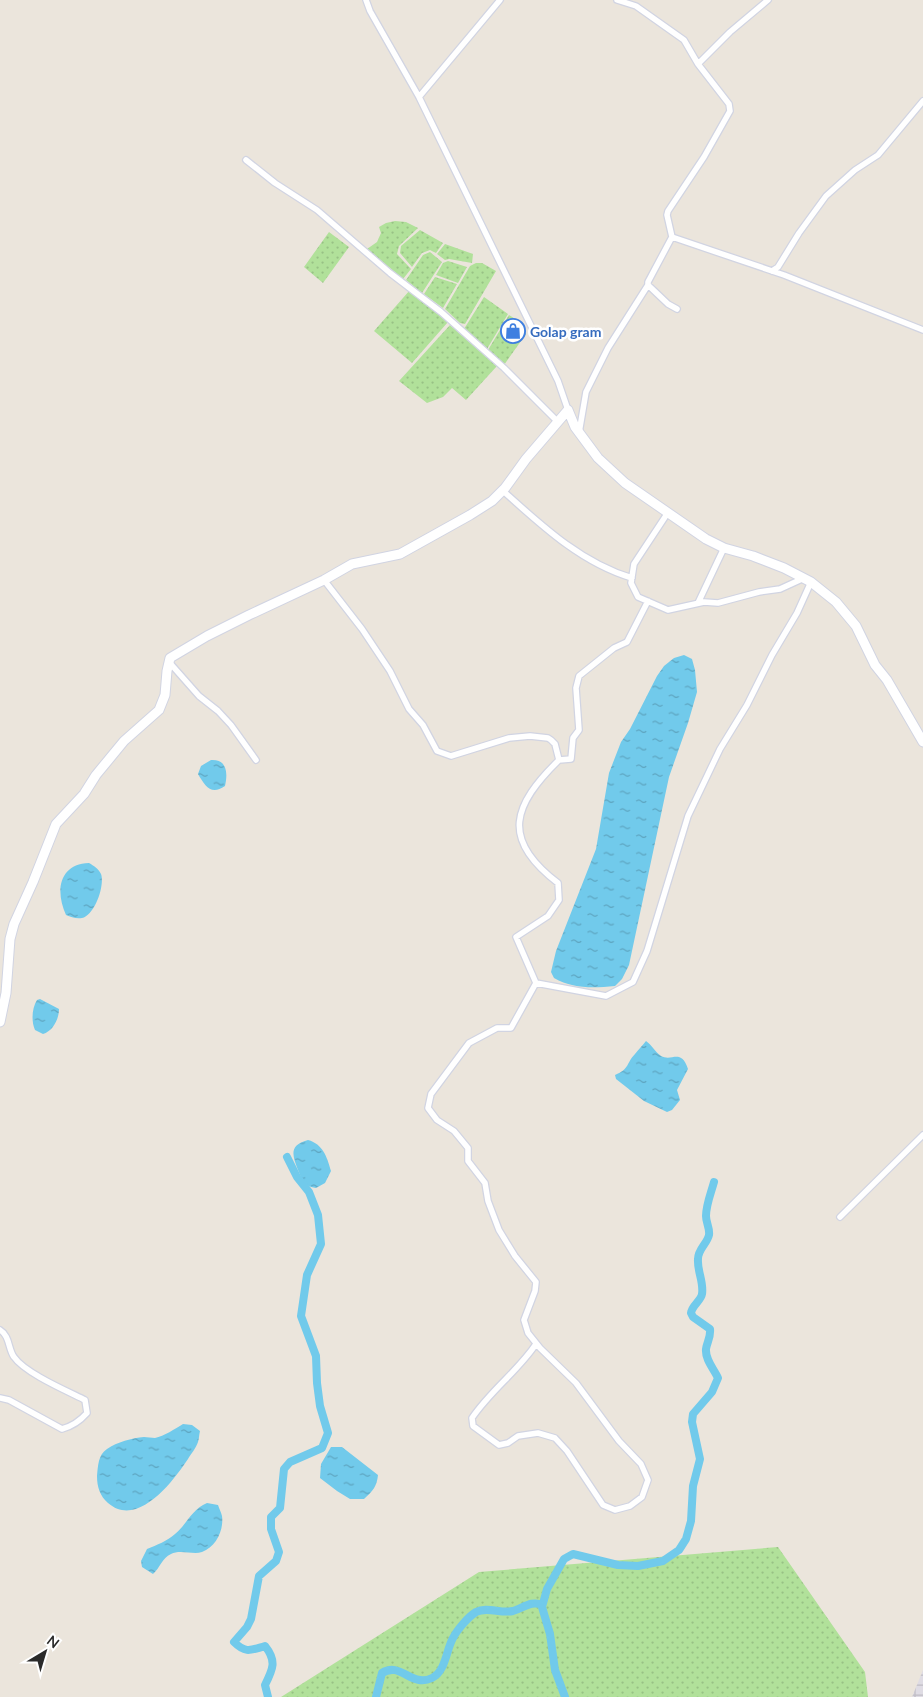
<svg xmlns="http://www.w3.org/2000/svg" width="923" height="1697" viewBox="0 0 923 1697" font-family="Lato,sans-serif">
  <style>
    .industrial { fill: url(#industrial-grid) }
    .grass { fill: url(#grass-dots) }
    .water { fill: url(#water-ripples) }
    .lines { fill: none; stroke-linecap: round; stroke-linejoin: round }
    .canal { stroke: #71caeb; stroke-width: 8 }
    .street-casing { stroke: #d1d4e2; stroke-width: 8 }
    .secondary-casing { stroke: #d1d4e2; stroke-width: 11 }
    .street { stroke: #fff; stroke-width: 5.5 }
    .secondary { stroke: #fff; stroke-width: 9 }
    .labels { text-anchor: middle; dominant-baseline: central; stroke-width: 5; stroke-linejoin: round; paint-order: stroke }
    .shop-label { font-size: 14px; font-weight: bold; fill: #366cbe; stroke: #fff; text-anchor: start }
  </style>
  <defs>
    <pattern id="industrial-grid" width="8" height="8" patternUnits="userSpaceOnUse" patternTransform="scale(1.25)"><rect width="8" height="8" fill="#dfdce4"/><path d="M0 4h8M4 0v8" fill="none" stroke="#c0bdc4"/></pattern>
    <pattern id="grass-dots" width="8" height="8" patternUnits="userSpaceOnUse" patternTransform="scale(1.25)"><rect width="8" height="8" fill="#b1e19a"/><path d="M2 2h.1M6 6h.1" fill="none" stroke="#98c185" stroke-width="1.8" stroke-linecap="round"/></pattern>
    <pattern id="water-ripples" width="26" height="14" patternUnits="userSpaceOnUse" patternTransform="scale(1.25)"><rect width="26" height="14" fill="#71caeb"/><path d="M2 4q2-2 4 0t4 0M15 11q2-2 4 0t4 0" fill="none" stroke="#5da4bf"/></pattern>
  </defs>
  <rect width="100%" height="100%" fill="#ebe5dc"/>
  <path class="industrial" d="M923,1670V1697H912Z"/>
  <path class="grass" d="M395,221L406,222L418,228L399,246L397,254L411,269L403,279L367,249L377,242L381,233L379,227L386,223Z
    M420,230L443,243L436,253L430,250L422,253L412,267L400,253L401,246Z
    M329,232L349,247L323,283L304,267Z
    M445,244L473,254L472,263L449,259L445,260L437,254Z
    M430,252L442,262L422,293L406,280L423,255Z
    M448,261L467,267L458,283L436,275L443,263Z
    M476,263H482L496,271L465,324L460,323L445,309L470,266Z
    M435,277L457,284L443,308L424,294Z
    M410,290L448,322L412,363L374,331Z
    M484,297L508,314L487,349L464,329Z
    M509,315L517,320L526,334L504,365L488,350Z
    M450,325L497,366L466,400L452,388L443,397L427,403L399,381Z
    M778,1547L865,1672L868,1697H281L479,1572Z"/>
  <path class="water" d="M684,655L692,659L695,670L697,692L688,723L669,777L629,965L622,979L615,986C593,988 573,989 554,978L551,972L556,951L596,849L609,773L621,742L630,729L657,676L664,666L674,658Z
    M211,760C227,759 228,773 225,786C211,796 205,786 198,774L201,766Z
    M89,863C94,866 98,868 101,874C105,885 95,915 82,918C76,919 71,917 66,915C55,891 59,864 89,863Z
    M40,999L59,1009C59,1019 53,1031 43,1034L35,1030C31,1021 32,1008 37,1000Z
    M646,1041C652,1045 655,1052 661,1056C672,1062 681,1048 688,1069L677,1090L680,1100L672,1110L667,1112L644,1101L616,1079L615,1075C630,1069 626,1063 635,1054C639,1049 642,1046 646,1041Z
    M308,1140C323,1144 327,1157 331,1171L325,1183L316,1188C305,1187 302,1180 298,1170C292,1155 289,1145 308,1140Z
    M183,1424L192,1425L200,1431C199,1435 199,1439 198,1442C196,1448 191,1454 188,1459C174,1480 138,1529 108,1503C100,1496 97,1487 97,1476C98,1466 98,1455 107,1449C117,1442 132,1438 144,1437C147,1437 152,1438 155,1438C164,1436 175,1429 183,1424Z
    M331,1447H342L378,1475C377,1486 373,1491 364,1499H350L337,1491L320,1478L321,1464Z
    M207,1503L218,1505C219,1508 221,1512 222,1516C224,1530 216,1547 202,1552C193,1555 180,1549 171,1554C162,1558 160,1568 153,1574L142,1567L141,1561L147,1549C157,1545 167,1541 175,1534C187,1524 192,1509 207,1503Z"/>
  <g class="lines">
    <path class="canal" d="M268,1697L265,1685C273,1669 277,1661 265,1646C251,1650 246,1654 234,1642L247,1627L251,1619L259,1576L276,1561L279,1552L271,1529V1517L280,1508L284,1469L290,1462L322,1448L328,1433L320,1406L317,1383L316,1356L301,1316L307,1275L321,1244L318,1215L309,1192L297,1177L287,1157
      M376,1697L382,1673C401,1661 411,1688 432,1678C446,1671 446,1650 453,1638C457,1630 468,1617 476,1612C487,1606 501,1614 513,1611C523,1608 532,1600 542,1605
      M565,1697L555,1670L550,1634L542,1607L547,1589L564,1559L573,1554L618,1565L638,1566L663,1561L679,1550L686,1539L691,1521L693,1486L700,1459L692,1422L693,1414L712,1392L718,1378C714,1369 705,1360 706,1349C707,1342 711,1337 710,1329L693,1317L691,1313C692,1305 701,1301 702,1294C704,1282 697,1271 698,1259C698,1249 707,1244 709,1235C710,1228 706,1223 706,1216C706,1205 711,1193 714,1182"/>
    <defs>
      <path id="street" d="M366,0L370,11L419,97L558,381L568,410
        M617,0L636,6L684,40L698,64L729,104L730,111L704,157L668,211L667,215L672,237
        M698,64L730,32L768,0
        M419,97L500,0
        M246,160L275,183L317,210L390,273L441,312L504,368L558,422
        M772,271L778,267L799,233L826,196L855,170L878,155L923,101
        M677,309L668,304L648,285V282L672,237L784,275L923,330
        M579,433L586,392L608,348L648,285
        M502,490C541,525 581,563 632,578
        M667,514L634,564L631,583L638,597L668,610L704,602L718,603L759,592L780,589L804,578
        M324,580L362,629L390,671L409,709L423,725L437,751L451,756L509,738L530,736L548,738L551,740L555,744L559,760C513,805 500,839 558,883L559,900L548,916L516,937L536,983
        M698,603L724,548
        M169,662L199,696L218,711L231,725L256,760
        M559,760L571,759L573,738L579,730L576,688L579,676L614,648L627,642L648,601
        M840,1217L923,1135
        M0,1330C10,1336 8,1349 14,1357C25,1373 67,1391 85,1400L87,1413C80,1421 73,1426 62,1429L9,1400L0,1398
        M536,1344C518,1371 491,1390 472,1418L473,1426L499,1445L508,1443L518,1436L538,1433L555,1438L567,1451L603,1505L615,1510L630,1506L642,1497L648,1480L641,1464L619,1441L576,1383L540,1348L528,1333L524,1320L535,1291L536,1282L515,1256L499,1230L488,1201L485,1183L468,1161V1148L454,1131L437,1120L428,1108L431,1094L469,1043L497,1028H511L536,983L606,996L633,982L647,951L688,816L720,749L747,705L772,655L797,613L811,582"/>
      <path id="secondary" d="M0,1022L6,993L10,939L14,924L33,882L56,824L84,794L96,775L124,741L159,710L165,695L167,671L170,658L207,636L249,615L324,580L352,564L400,554L470,515L492,501L505,488L526,459L568,410L575,427L598,458L625,483L706,539L724,548L753,556L784,568L811,582L836,602L856,626L875,665L887,680L923,742"/>
    </defs>
    <use href="#street" class="street-casing"/>
    <use href="#secondary" class="secondary-casing"/>
    <use href="#street" class="street"/>
    <use href="#secondary" class="secondary"/>
  </g>
  <defs>
    <symbol id="shop-ring" viewBox="-11 -11 22 22"><circle r="9.5" fill="#fff" stroke="#3f7fe0" stroke-width="1.5"/><path d="M-5-2.5h2.3a2.7 3.5 0 0 1 5.4 0H5L5.5 6h-11ZM-1.5-2.5h3a1.5 2.3 0 0 0-3 0Z" fill="#3f7fe0"/></symbol>
  </defs>
  <g fill-rule="evenodd">
    <use href="#shop-ring" x="499" y="317" width="28" height="28"/>
  </g>
  <g class="labels">
    <g class="shop-label">
      <text x="530" y="331">Golap gram</text>
    </g>
  </g>
  <g transform="translate(45 1652) rotate(38)" stroke="#ffffff" stroke-width="4" paint-order="stroke">
  <path d="M0-4L9 19L0 12L-9 19Z" fill="#2a2a2a"/>
  <text y="-8" font-size="14" font-weight="bold" text-anchor="middle" fill="#2a2a2a">N</text>
  </g>
</svg>
